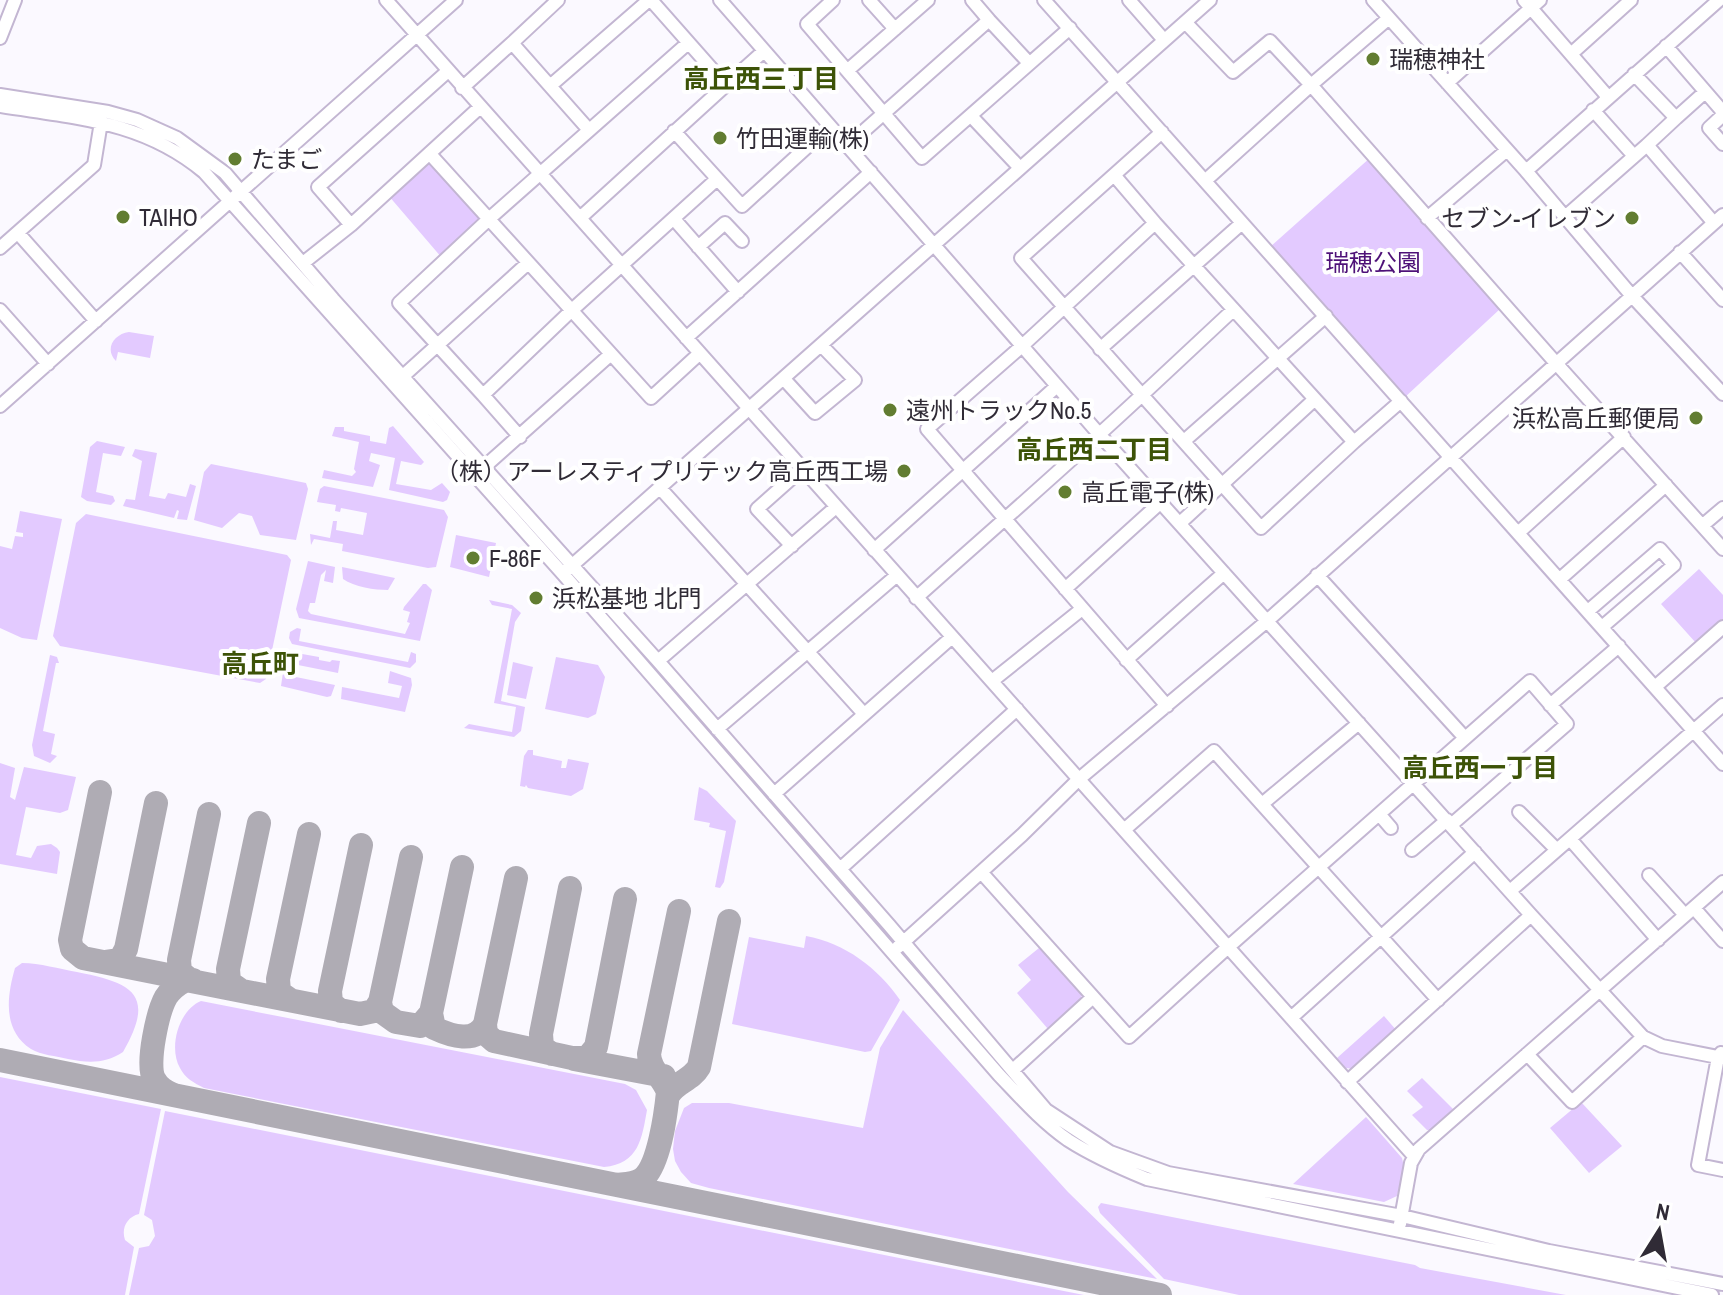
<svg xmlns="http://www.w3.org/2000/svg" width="1723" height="1295" viewBox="0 0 1723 1295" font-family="'Archivo Narrow','Noto Sans JP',sans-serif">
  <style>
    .green { fill: #e3caff }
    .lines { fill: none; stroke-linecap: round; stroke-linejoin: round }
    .taxiway { stroke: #afacb4; stroke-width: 24 }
    .minor-casing { stroke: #c3b6d2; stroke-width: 16 }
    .minor { stroke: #fff; stroke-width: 12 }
    .poi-dot { fill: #627d31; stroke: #fff; stroke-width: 3 }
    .labels { text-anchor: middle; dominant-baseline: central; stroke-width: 8; stroke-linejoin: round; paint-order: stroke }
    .poi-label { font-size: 24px; fill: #302b36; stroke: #fff; text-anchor: start }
    .park-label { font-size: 24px; fill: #4e1178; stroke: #fff }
    .neighbourhood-label { font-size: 26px; font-weight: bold; fill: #3d5307; stroke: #fff }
  </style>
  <rect width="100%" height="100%" fill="#fbf9ff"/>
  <path class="green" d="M430,157L484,217L442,258L388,195Z
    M1371,157L1501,304L1500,309L1404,398L1270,247Z
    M129,332L154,336L150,358L118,352L116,361C104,349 114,334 129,332Z
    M393,426L424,462L421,465L401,461L396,484L431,490L442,483L450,492L447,500L443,502L389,490L395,458L371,453L369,461L380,465L373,487L322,478L324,470L352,476L356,472L354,469L359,442L332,436L335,427H344V431L370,436V441L386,444L389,428Z
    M97,441L125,447L121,456L103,453L96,492L113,496L115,501L111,505L87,501L81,497L90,447Z
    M135,449L157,453L149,496L165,499L168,493L186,497L190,484L196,486L187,520L177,519L179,511L177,510L174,518L123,506L126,499L135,500L142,461L132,456Z
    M211,464L306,483L308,489L296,540L260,535L252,516L239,513L222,528L194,520L204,472Z
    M324,486L444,510L448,517L436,567L428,568L342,551L343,544L314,539L311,545L310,534L330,538L333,521H337L336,530L363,535L367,513L341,508L340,512L335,511L336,505L317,502L320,489Z
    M20,511L62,519L37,640L22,638L0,628V546L12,549L15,536L23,537V533L16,532Z
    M86,514L287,555L291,560L266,679L260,683L60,646L53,636L76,523Z
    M456,535L496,543L489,577L450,567Z
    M308,561L335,567L333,583L324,581L326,570L321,575L315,603H310L308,611L311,614L405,634L410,623L407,622L410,612L403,610L404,607L423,584H426L432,590L420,641L299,618L296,609Z
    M342,567L395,578L388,590C375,590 354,587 343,579Z
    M1699,569L1723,595V620L1696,643L1661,604Z
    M489,600L512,605L521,613L515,622L501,701L525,707L521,731L514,737L464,728L469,724L512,732L516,707L494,703L512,609L492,605Z
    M297,628L301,629L299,641L408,662L411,652L416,654V662L410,668L292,644L289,638L290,632Z
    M291,652L319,657V660L330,662L332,660L340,661L338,673L288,663L287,670L291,671V676L335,685L331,696L327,697L281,686L285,659Z
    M50,655L57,657L59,663H56L43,731L55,734L51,754L57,756L50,763L34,756L32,745Z
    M556,657L598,665L605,677L596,714L588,718L545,709Z
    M513,662L533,667L526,699L507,695Z
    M390,671L411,678L412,685L405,712L341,699L342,687L399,698L402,686L388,683Z
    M528,750H533V755L562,761L561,768H566L568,759L589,763L583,789L571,796L528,788L526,785L525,787L520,786L524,756Z
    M0,763L15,768L10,797L15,800L24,767L76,777L68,810L60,813L26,807L16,855L31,858L37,846L51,844L57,848L60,852L57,874L0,864Z
    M699,787L707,791L736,821L724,882L720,888L715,887L726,831L709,827L710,823L694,820Z
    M806,936C845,943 878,968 900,1000L871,1051L865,1052L732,1024L749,937L804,948Z
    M1039,948L1082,994L1081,1002L1048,1029L1017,993L1031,980L1018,965Z
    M22,963C40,963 59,969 77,972C131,983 157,993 123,1052C105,1064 88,1063 68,1059C56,1056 41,1055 31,1049C2,1030 7,996 15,968Z
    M201,1001L625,1084L636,1090L647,1110C642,1138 639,1164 604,1167L204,1088C194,1083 185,1078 180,1068C168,1047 179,1010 201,1001Z
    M903,1010L1068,1192L1157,1279L709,1188L691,1183L681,1172L675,1161L673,1149L675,1131L684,1108L692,1103H729L863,1128L880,1048Z
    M1384,1016L1397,1031L1354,1069L1346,1068L1337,1058Z
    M0,1077L161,1109L139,1214C127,1217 121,1228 125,1240L134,1247L125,1295H0Z
    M1422,1078L1453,1109L1430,1130H1427L1412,1115L1423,1107L1407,1091Z
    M1581,1102L1622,1146L1589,1173L1550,1128Z
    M165,1111L1084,1295H129L139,1248L149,1246L155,1236L152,1220L144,1215Z
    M1366,1117L1402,1158L1404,1167L1397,1196L1384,1202L1293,1184Z
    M1101,1203L1415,1265L1420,1268L1566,1295H1239L1164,1279L1100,1213L1098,1207Z"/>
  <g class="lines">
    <path class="taxiway" d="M100,792L70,940L72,949L83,958L193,980
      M106,962L120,960L126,949L156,803
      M189,979L180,972L179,960L209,814
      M239,989L229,982L228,969L259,823
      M289,999L279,992L278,979L309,834
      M380,1002L411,857
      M341,1011L331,1003L330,991L361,845
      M431,1013L462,867
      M485,1024L516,878
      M552,1054L542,1047L541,1034L570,888
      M574,1059L664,1076
      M0,1060L1160,1295
      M174,1095C165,1091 159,1088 154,1079C146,1064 158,1011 166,997C171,989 178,984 186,980L360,1014L374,1011L380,1002L382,1012L396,1022L420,1026L431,1013L434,1028C451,1036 476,1044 485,1024L486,1034L494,1041L572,1058H587L596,1047L625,899
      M668,1096C675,1082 691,1081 699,1067L729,921
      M617,1185C626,1184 635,1184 642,1179C659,1167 666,1112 668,1092C663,1077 650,1071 649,1054L679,911"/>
    <defs>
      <path id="minor" d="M386,0L1413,1155
        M651,0L726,85L764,51
        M720,0L1099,434L1531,915L1643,1037L1662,1046L1723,1058
        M833,0L807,24L922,158L1070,28
        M869,0L895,29
        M1044,0L1723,764
        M1129,0L1164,40
        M1373,0L1526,171L1632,296L1723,394
        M1524,0L1608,97
        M989,20L1029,63
        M1185,22L1233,72L1270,41L1311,85L1389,18
        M0,38L15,0
        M512,43L558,0
        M688,43L490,218L399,303L483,395L572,310L717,179
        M1666,46L1723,112
        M1571,54L1631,0
        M848,70L928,0
        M1634,74L1676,118L1647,145L1714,223
        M1447,83L1540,0
        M550,86L589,130
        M462,88L512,43L550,86L649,0
        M0,95L108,112L137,120L177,138L225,173L333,299L658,661L889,925L1046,1110L1110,1152L1168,1173L1402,1216L1549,1251L1723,1284
        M0,106C76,118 143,121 204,172L563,574L999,1075C1021,1098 1042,1122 1068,1140C1093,1156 1120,1168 1147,1179L1712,1295
        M1593,110L1634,156
        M1723,115L1709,128L1723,144
        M971,116L1020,168
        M1676,118L1705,92
        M674,131L742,206L830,126
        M1162,132L1021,258L1142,395L1233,310
        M848,145L989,20L972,0
        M430,154L651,398L699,354
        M1526,171L1719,0
        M1114,175L1155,223
        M1206,180L1311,85L1555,362L1723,549
        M1565,217L1647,145
        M580,218L726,85
        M1427,218L1507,150
        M674,219L738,292
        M351,225L318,187L448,71
        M18,233L96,321
        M698,247L725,223L742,241
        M0,248L94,165L101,122
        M1680,252L1723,300
        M303,263L351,225L479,108
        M0,310L48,364
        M686,338L871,172
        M1100,349L1242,223
        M402,377L528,263
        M784,379L815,413L855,380L821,345
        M483,395L520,437
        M0,406L456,0
        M1184,441L1326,316
        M1354,442L1401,401
        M483,468L611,354
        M660,488L864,714
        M1180,523L1315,399
        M1703,525L1723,508
        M1518,533L1624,437
        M792,546L757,509L802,469
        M874,550L1057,386
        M568,569L1210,0
        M1317,575L1465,738
        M1560,579L1666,485
        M1065,589L1161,502
        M916,598C991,531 1068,464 1142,395L1261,528L1354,442L1155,223L1022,346L927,429L1167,706
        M1588,611L1660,549L1674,565L1602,627
        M1126,660L1224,573
        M658,661L836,507
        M992,681L1082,609
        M1655,687L1723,627
        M1550,705L1619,646
        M717,729L896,576
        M774,794L951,638
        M1262,804L1359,723
        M1519,812L1557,850
        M1379,814L1391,828
        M1124,830L1214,751L1438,1000
        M1570,839L1658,940
        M1412,850L1447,820
        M840,869L1017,709
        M981,872L1129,1037L1227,948L1530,681L1567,724L1451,825
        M1649,875L1685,915
        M1510,891L1723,705
        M1694,908L1723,941
        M898,947L1022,835L1079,779L1267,621L1723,215
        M1291,1018L1475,852
        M1721,1053L1718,1057L1698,1165L1723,1170
        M1527,1054L1572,1102L1643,1037
        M1013,1070L1093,997
        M1347,1082L1531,915
        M1400,1224L1411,1163L1419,1149L1723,882"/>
    </defs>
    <use href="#minor" class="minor-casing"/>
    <use href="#minor" class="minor"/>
  </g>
  <g class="poi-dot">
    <circle cx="1373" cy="59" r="8"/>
    <circle cx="720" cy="138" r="8"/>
    <circle cx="235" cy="159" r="8"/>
    <circle cx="123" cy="217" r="8"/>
    <circle cx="1632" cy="218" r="8"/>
    <circle cx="890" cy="410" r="8"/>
    <circle cx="1696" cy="418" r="8"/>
    <circle cx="904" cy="471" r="8"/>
    <circle cx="1065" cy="492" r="8"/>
    <circle cx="473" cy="558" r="8"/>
    <circle cx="536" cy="598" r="8"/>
  </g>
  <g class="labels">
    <g class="poi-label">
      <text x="1389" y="59">瑞穂神社</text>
      <text x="736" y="138">竹田運輸(株)</text>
      <text x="251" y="159">たまご</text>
      <text x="139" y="217">TAIHO</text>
      <text x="1616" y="218" text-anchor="end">セブン-イレブン</text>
      <text x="906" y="410">遠州トラックNo.5</text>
      <text x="1680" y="418" text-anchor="end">浜松高丘郵便局</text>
      <text x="888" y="471" text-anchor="end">（株）アーレスティプリテック高丘西工場</text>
      <text x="1081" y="492">高丘電子(株)</text>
      <text x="489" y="558">F-86F</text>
      <text x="552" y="598">浜松基地 北門</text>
    </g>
    <g class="park-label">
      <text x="1373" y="262">瑞穂公園</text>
    </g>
    <g class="neighbourhood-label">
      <text x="761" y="78">高丘西三丁目</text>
      <text x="1094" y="449">高丘西二丁目</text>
      <text x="260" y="663">高丘町</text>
      <text x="1480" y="767">高丘西一丁目</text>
    </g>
  </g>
  <g transform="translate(1659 1231) rotate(11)" stroke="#ffffff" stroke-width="6" paint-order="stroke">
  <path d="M0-6L14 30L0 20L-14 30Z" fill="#302b36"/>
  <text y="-12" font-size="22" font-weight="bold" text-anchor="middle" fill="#302b36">N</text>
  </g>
</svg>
